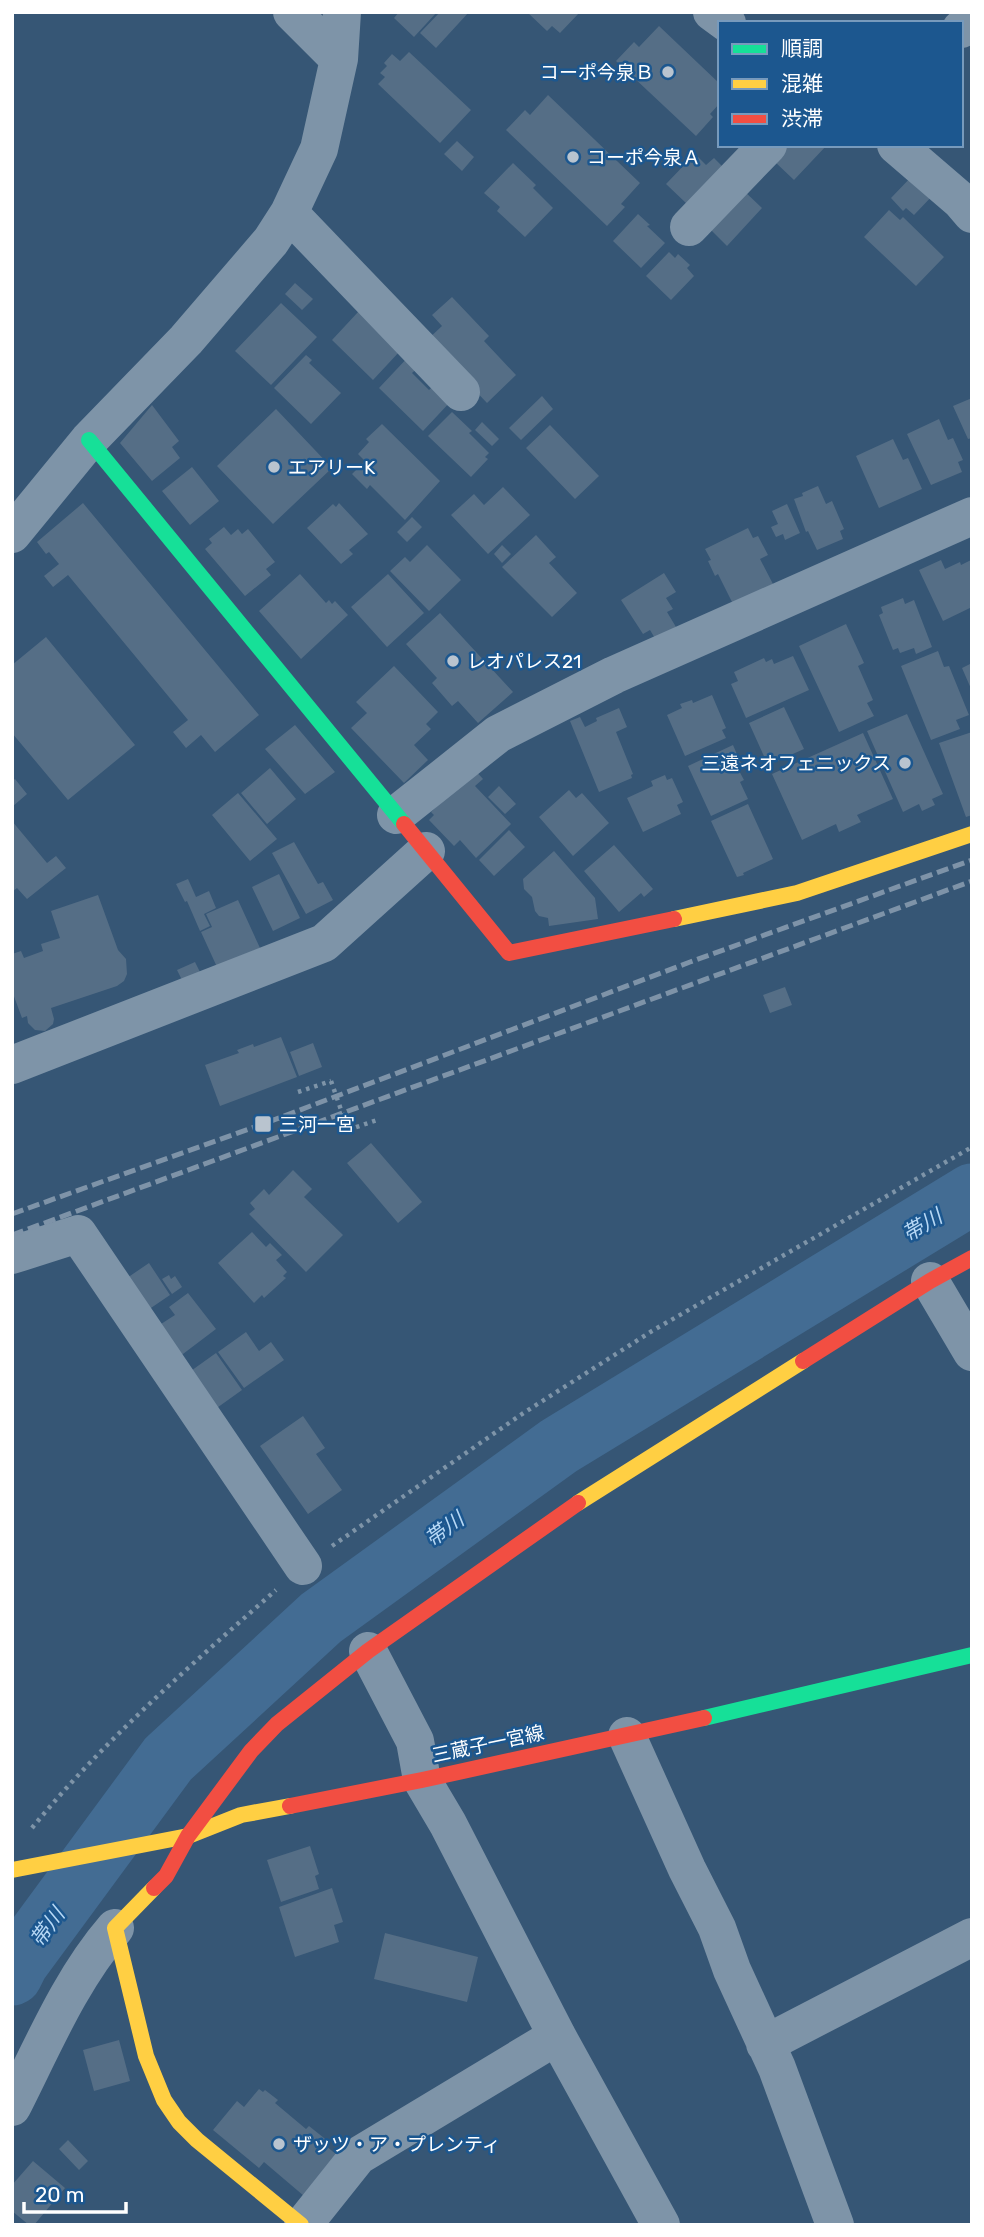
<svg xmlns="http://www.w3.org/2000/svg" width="984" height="2237" viewBox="0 0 984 2237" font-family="Rubik,'Noto Sans JP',sans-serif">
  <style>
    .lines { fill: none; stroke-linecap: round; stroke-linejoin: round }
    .river { stroke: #436c93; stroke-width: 61 }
    .building { fill: #556e86 }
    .path { stroke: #7e94a8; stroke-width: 4.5; stroke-dasharray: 3.5 5; stroke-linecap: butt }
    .street { stroke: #7e94a8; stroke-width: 38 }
    .fast { stroke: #16e098; stroke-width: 16 }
    .slow { stroke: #ffcf43; stroke-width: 16 }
    .jam { stroke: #f24e42; stroke-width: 16 }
    .rail { stroke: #7e93a8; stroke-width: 5; stroke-dasharray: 12 5; stroke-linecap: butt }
    .path-bridge { stroke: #7e94a8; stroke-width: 4.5; stroke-dasharray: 3.5 5; stroke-linecap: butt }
    .poi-dot { fill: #b9c4cf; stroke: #1c578f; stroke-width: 2.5 }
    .labels { text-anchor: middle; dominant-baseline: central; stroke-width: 5; stroke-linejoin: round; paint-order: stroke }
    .poi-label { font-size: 19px; fill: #fff; stroke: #1c578f; text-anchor: start }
    .street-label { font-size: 19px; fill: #fff; stroke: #1c578f }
    .water-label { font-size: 21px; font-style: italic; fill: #b7d8f5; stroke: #1c578f }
  </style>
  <rect width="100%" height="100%" fill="#365675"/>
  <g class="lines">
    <path class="river" d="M12,1975L18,1963L168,1759L321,1618L559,1446L972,1194"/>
  </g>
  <path class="building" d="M399,12H437L414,37L394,18Z
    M440,12H469L436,48L420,33Z
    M527,12H580L560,33L552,26L547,31Z
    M659,26L720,84V103L710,114L713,117L696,136L616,61L634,42L639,47Z
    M409,52L471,110L440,143L378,84L385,77L380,73L387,66L384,63L392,54L400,61Z
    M548,95L640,183L621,204L625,207L607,226L506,130L525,110L530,115Z
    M457,141L474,157L462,171L444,154Z
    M787,145H827L794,180L774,161Z
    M698,157L706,165L714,158L723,167L687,204L666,184L689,160L692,163Z
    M513,163L536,185L533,188L553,208L525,237L497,211L500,207L484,193Z
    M914,174L935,193L914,215L906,208L903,211L891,198Z
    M742,189L762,208L727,246L707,226Z
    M889,210L900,220L903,217L944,257L916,286L864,237Z
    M638,214L650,225L647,226L665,243L641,268L613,241Z
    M669,252L675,258L678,254L690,265L687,268L694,276L671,300L646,276Z
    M295,283L313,299L302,310L285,294Z
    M452,297L489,336L484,341L516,375L487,403L427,340L442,326L432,315Z
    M281,303L317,337L271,385L235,351Z
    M359,311L400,351L373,380L332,340Z
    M411,354L421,365L412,373L429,390L435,384L452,400L423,431L379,388Z
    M306,355L312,360L309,363L341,393L311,424L274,388Z
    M542,396L553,409L521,440L509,428Z
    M972,398V438L968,439L953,406Z
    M152,405L179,441L172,447L180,458L152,481L120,443Z
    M276,409L332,468L273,524L217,466Z
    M452,412L472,431L469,433L489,453L485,457L488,459L471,477L428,436Z
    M939,419L948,440L953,438L963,460L958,462L962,472L931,485L907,434Z
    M482,422L499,439L492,446L475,430Z
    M382,424L440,481L405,520L370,485L367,489L352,474L365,461L358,454L369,442L366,439Z
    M550,425L599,476L575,499L526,448Z
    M893,439L903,460L908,458L922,489L879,508L856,456Z
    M192,467L219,501L190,525L162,491Z
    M818,486L826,504L832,501L844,529L840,531L843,539L817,550L808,531L806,532L794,499L803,496L802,493Z
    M503,487L530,515L488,554L451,515L474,494L484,505Z
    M83,503L259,715L215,752L201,735L186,748L173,732L188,720L68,575L53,587L44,576L59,564L49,552L46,554L37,542Z
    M339,503L368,534L349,550L353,554L341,564L307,528L333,504L336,507Z
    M787,504L800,533L785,540L783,534L776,537L771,527L778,524L772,511Z
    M412,517L422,527L407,542L397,532Z
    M224,527L231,535L238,529L242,534L248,529L275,562L266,569L271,575L245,596L205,549L212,543L209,539Z
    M748,528L753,538L758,536L768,555L760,559L773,584L733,604L718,574L715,576L708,561L711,560L705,549Z
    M536,535L556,557L549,563L577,593L552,617L502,567Z
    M427,545L461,580L429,611L390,571L405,557L410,562Z
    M502,545L511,554L502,563L494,554Z
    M941,560L945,569L960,562L961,565L971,560L972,562V607L943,621L919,570Z
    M664,573L676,592L666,598L673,609L667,612L676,627L656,640L650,630L643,634L621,600Z
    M300,574L326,603L329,600L332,604L335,601L348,615L301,659L259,611Z
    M388,574L424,613L387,647L351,607Z
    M903,598L905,604L914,600L932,647L916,654L914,648L900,653L898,648L893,650L879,615L883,613L881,607Z
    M440,613L513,692L478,723L458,701L452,706L432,683L437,678L406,644Z
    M846,624L864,663L858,666L873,700L867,703L874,716L839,732L799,646Z
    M46,637L135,745L68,800L12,733V665Z
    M938,651L944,667L949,666L969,715L956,720L960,729L931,740L901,666Z
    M793,656L809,690L746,718L731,684L738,681L734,672L764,658L766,662L772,659L774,664Z
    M972,663V691L962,668Z
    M394,666L438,712L426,724L431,729L414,745L428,760L404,783L351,728L367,713L356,702Z
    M712,695L726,728L722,730L726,738L685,756L667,715L682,708L680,704L692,700L693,703Z
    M784,707L804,749L768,765L749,723Z
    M619,708L627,727L616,732L633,774L631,775L632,778L599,792L570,721L580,717L585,727L597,721L596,718Z
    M907,714L943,794L932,799L935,805L922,811L919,804L903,812L867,731Z
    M295,725L335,772L305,794L265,749Z
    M972,732V815L966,817L939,743Z
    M863,733L893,799L857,815L861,822L839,832L836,824L802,840L772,774Z
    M733,745L742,766L737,767L744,780L740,782L748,799L711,816L688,766Z
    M270,768L296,799L267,824L241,793Z
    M475,770L483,779L475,786L511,824L476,858L460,840L454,846L429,820L434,815L431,812Z
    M665,775L667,780L672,778L683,802L677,805L681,814L643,832L627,798L653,786L651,781Z
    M15,779L27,794L12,807V781Z
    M499,786L516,804L505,814L488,797Z
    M569,790L576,798L582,793L609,823L573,856L539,817Z
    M238,793L277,839L250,861L212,815Z
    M748,804L773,859L743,873L744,875L737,877L711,821Z
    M12,821L47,863L56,856L66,868L27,899L17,888L12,892Z
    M509,830L525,847L494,876L479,860Z
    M294,842L318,884L323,882L333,900L306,914L272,853Z
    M614,845L653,889L644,897L641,893L619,912L584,871Z
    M554,851L595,898L598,919L549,926L548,918L539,916L535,911L532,897L524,889L523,879Z
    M279,874L300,918L273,931L252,887Z
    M188,879L196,897L209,891L216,908L204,914L210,926L200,931L187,901L185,902L176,884Z
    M98,895L118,950L126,959L127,974L124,981L117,986L51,1008L54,1019L53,1024L45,1031L35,1030L28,1023L27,1016L22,1018L12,991V954L21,951L24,958L43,951L41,944L60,938L51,911Z
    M238,900L260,948L217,967L201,932L212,927L206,914Z
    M195,962L201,974L183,982L177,970Z
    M785,987L792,1005L770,1013L763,995Z
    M281,1037L297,1077L220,1106L205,1065L239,1053L237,1050L253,1044L254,1047Z
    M313,1043L322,1067L299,1076L290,1052Z
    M371,1143L422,1202L398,1223L347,1163Z
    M293,1170L312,1189L304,1197L343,1235L306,1272L249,1214L255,1209L250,1203L264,1189L269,1195Z
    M252,1232L266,1247L270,1243L282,1255L276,1260L287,1272L283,1276L286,1278L264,1298L262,1295L254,1303L218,1263Z
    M149,1263L170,1295L148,1310L127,1278Z
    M169,1275L171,1279L175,1276L182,1287L172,1294L162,1279Z
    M188,1293L216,1329L179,1357L161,1324L175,1315L169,1307Z
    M246,1332L259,1351L271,1342L284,1360L244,1388L218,1352Z
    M216,1353L242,1390L214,1410L188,1373Z
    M303,1416L325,1448L316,1454L342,1490L308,1514L260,1446Z
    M310,1846L319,1874L315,1876L319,1889L281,1902L267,1860Z
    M332,1888L343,1922L334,1925L339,1942L295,1957L279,1907Z
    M385,1933L478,1957L467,2002L374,1979Z
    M119,2040L130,2081L94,2091L83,2050Z
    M259,2089L263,2092L265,2090L278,2100L275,2103L306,2129L309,2126L329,2142L326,2146L337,2155L304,2196L264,2162L259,2168L213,2130L237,2101L244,2107Z
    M68,2140L88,2161L79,2170L59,2149Z
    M33,2161L65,2188L34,2225H29L12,2211V2185Z"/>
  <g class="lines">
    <path class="path" d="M298,1092L331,1081
      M348,1130L380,1119
      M332,1546L522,1414L652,1331L972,1147
      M32,1828C104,1740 191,1665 276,1590"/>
    <path class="street" d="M292,12L339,59
      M712,12L727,23
      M961,29L972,23
      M896,145L960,200L972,214
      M289,213L461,392
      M689,227L768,145
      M12,534L89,440L186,340L271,241L289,213L319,149L339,59L342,12
      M396,815L498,734L614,675L972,516
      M12,1065L324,943L426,851
      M12,1255L78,1234L303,1566
      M930,1281L972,1352
      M368,1651L415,1741L422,1780L448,1824L557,2036L661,2225
      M627,1736L687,1869L717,1928L732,1970L777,2068L835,2225
      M765,2044L972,1937
      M12,2107C43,2046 70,1980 115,1928
      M303,2225L358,2156L557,2036"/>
    <path class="fast" d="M89,440L404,824
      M704,1718L972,1655"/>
    <path class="slow" d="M674,919L797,893L972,834
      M578,1503L803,1361
      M12,1870L188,1836L241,1815L290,1806
      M154,1888L115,1928L146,2056L164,2100L179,2122L197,2140L301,2225"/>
    <path class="jam" d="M404,824L509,953L674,919
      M803,1361L930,1281L972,1258
      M290,1806L422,1780L704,1718
      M154,1888L166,1876L188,1836L251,1751L277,1724L368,1651L578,1503"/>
    <path class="rail" d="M12,1214L263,1124L690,962L972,860
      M12,1235L972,881"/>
    <path class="path-bridge" d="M331,1081L348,1130"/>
  </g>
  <g class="poi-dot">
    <circle cx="668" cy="72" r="7"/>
    <circle cx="573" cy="157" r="7"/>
    <circle cx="274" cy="467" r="7"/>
    <circle cx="453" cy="661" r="7"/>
    <circle cx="905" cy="763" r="7"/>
    <rect x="254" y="1115" width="18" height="18" rx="3.5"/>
    <circle cx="279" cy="2144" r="7"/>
  </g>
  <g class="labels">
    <g class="poi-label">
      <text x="654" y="72" text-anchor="end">コーポ今泉Ｂ</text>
      <text x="587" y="157">コーポ今泉Ａ</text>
      <text x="288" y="467">エアリーK</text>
      <text x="467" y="661">レオパレス21</text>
      <text x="891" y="763" text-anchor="end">三遠ネオフェニックス</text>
      <text x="279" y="1124">三河一宮</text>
      <text x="293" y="2144">ザッツ・ア・プレンティ</text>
    </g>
    <g class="street-label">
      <text transform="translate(488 1744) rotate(-12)">三蔵子一宮線</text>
    </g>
    <g class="water-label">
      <text transform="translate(922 1225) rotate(-31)">帯川</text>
      <text transform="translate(444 1529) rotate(-36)">帯川</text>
      <text transform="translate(47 1927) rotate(-54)">帯川</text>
    </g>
  </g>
  <rect width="984" height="2237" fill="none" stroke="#ffffff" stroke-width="28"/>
  <rect x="718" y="21" width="245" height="126" fill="#1c578f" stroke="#779abc" stroke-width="2"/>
  <rect x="732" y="44" width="35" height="10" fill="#16e098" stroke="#779abc" stroke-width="2"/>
  <text x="781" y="56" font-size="21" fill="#ffffff">順調</text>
  <rect x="732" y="79" width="35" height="10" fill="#ffcf43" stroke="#779abc" stroke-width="2"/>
  <text x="781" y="91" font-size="21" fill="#ffffff">混雑</text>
  <rect x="732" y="114" width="35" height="10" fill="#f24e42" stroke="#779abc" stroke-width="2"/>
  <text x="781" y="126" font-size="21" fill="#ffffff">渋滞</text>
  <path d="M24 2202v10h102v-10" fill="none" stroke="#ffffff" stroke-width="3.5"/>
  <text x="35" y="2202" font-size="21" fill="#ffffff" stroke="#1c578f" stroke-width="5" paint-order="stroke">20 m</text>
</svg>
